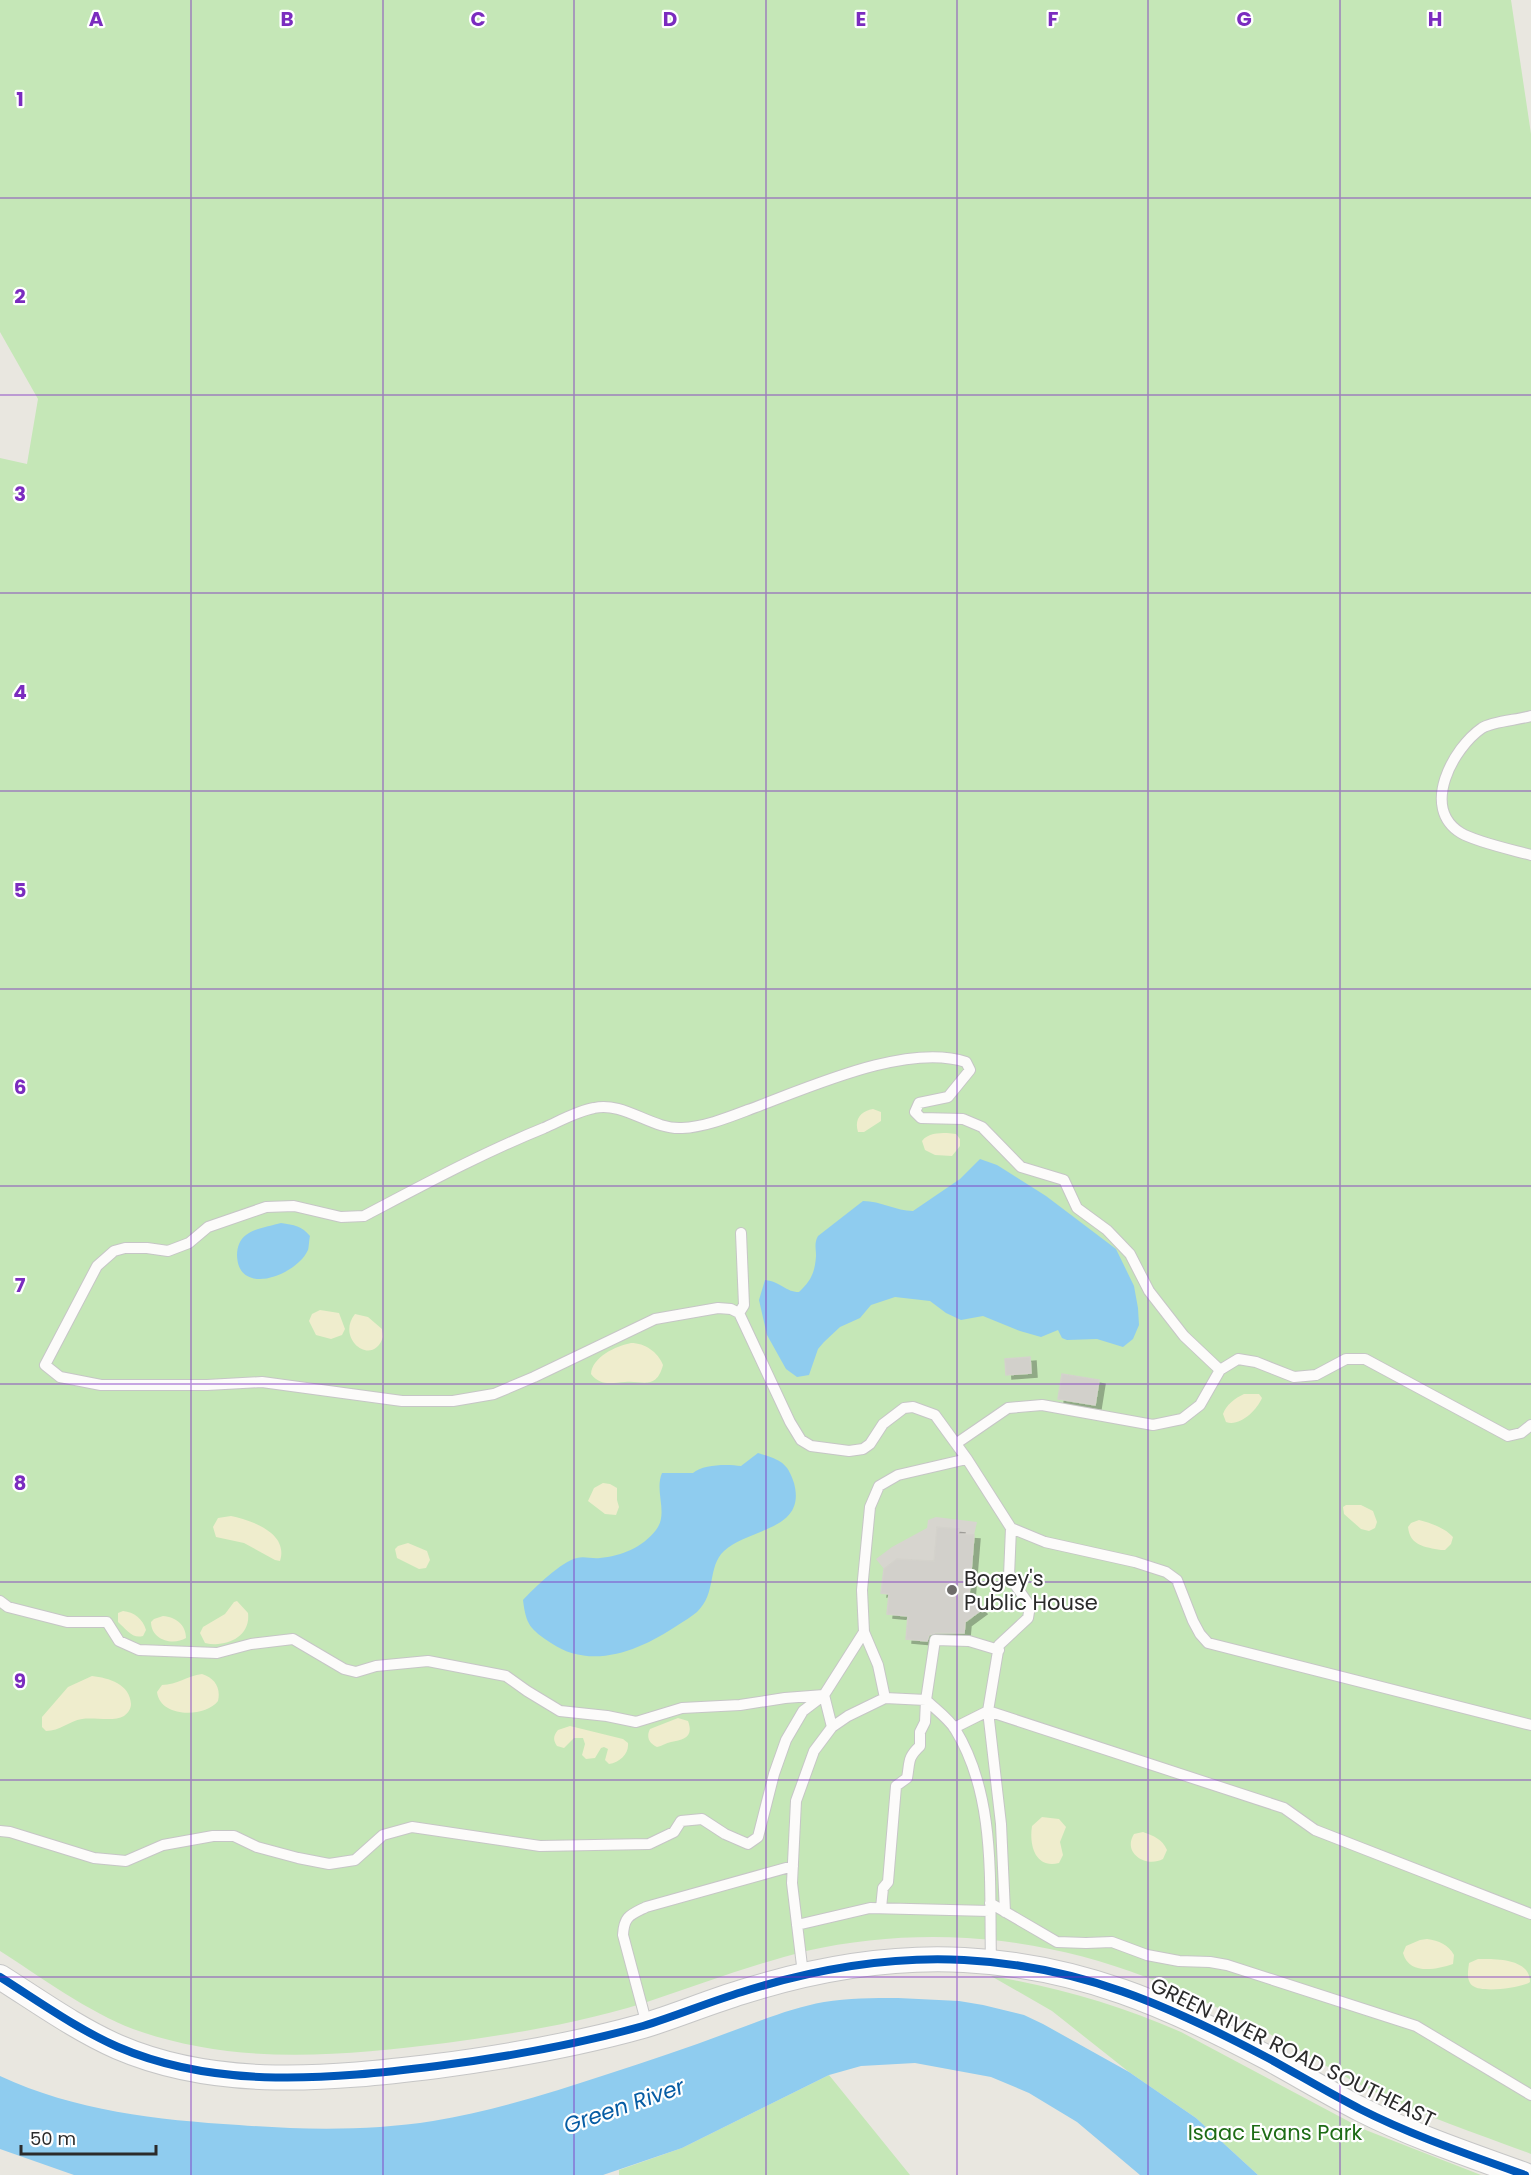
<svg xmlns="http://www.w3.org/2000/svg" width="1531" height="2175" viewBox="0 0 1531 2175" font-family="Poppins,sans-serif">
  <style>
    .green { fill: #c5e7b7 }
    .sand { fill: #efedcd }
    .plaza { fill: #d7d5cf }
    .water { fill: #8fccef }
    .building { fill: #d2d0cb; stroke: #d4d2cc; stroke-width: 1.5; filter: url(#shadow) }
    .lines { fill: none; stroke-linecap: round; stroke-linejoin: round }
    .service-casing { stroke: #c6c6c6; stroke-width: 12 }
    .tertiary-casing { stroke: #c6c6c6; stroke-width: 26 }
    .service { stroke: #fcfbfa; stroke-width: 10 }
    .tertiary { stroke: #fcfbfa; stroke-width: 24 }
    .cycleway-casing { stroke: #fff; stroke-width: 11 }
    .cycleway { stroke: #0057b8; stroke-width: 8 }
    .grid { fill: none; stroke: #7b2cbf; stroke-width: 1.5; stroke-opacity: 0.55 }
    .poi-dot { fill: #6e6d6a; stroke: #fff; stroke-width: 2 }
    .labels { text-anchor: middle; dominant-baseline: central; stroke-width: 4.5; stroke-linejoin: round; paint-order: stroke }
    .poi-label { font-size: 21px; fill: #2b2b2b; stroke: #fff; text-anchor: start }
    .street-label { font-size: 21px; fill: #2b2b2b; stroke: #fff }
    .park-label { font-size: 21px; fill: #1e6c16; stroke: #fff }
    .water-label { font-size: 22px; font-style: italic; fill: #065ca4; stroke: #fff }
    .grid-label { font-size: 20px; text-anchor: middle; font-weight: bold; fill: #7b2cbf; stroke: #fff; stroke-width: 4.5; stroke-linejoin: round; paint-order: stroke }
  </style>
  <defs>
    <filter id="shadow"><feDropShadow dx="6" dy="4" stdDeviation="0" flood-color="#0004"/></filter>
  </defs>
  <rect width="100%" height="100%" fill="#e9e7e0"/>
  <path class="green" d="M0,0H1511L1531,134V2154C1478,2134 1424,2116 1373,2091C1341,2076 1312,2057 1281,2040C1178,1985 1085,1945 967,1938C914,1935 859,1939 806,1951C751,1965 698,1985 644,2003C580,2023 512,2034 446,2043C340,2056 236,2066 133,2029C90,2013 39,1976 0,1951V458L27,464L38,399L0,332Z
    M991,1976C1057,1987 1119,2005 1181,2032L1363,2129L1481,2175H1258L1196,2118L1129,2072L1052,2011Z
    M829,2075L910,2175H619V2170L682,2148Z"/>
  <path class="sand" d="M873,1109L881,1112V1121L864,1132H858C854,1119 861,1111 873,1109Z
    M947,1133L956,1134L960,1139V1146L952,1156L935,1155L925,1150L922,1141C928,1133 938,1133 947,1133Z
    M320,1310L339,1313L345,1329L342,1335L331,1339L316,1335L309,1321L312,1314Z
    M355,1314L368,1317L382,1329L383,1337C373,1368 335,1339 355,1314Z
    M631,1343C645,1343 658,1352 663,1365C656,1391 642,1380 625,1382C611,1383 600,1386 591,1374C592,1357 616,1346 631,1343Z
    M1244,1394H1259L1262,1398C1257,1410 1240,1427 1226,1422L1223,1414C1226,1405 1235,1398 1244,1394Z
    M603,1483L610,1484L617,1488V1500L619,1507L616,1515L605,1514L588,1501L594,1488Z
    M1346,1505H1361L1373,1511L1377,1522L1375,1528L1369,1531L1361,1529L1344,1514L1343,1507Z
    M231,1516C251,1520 289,1533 280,1561L275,1560L244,1543L216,1537L213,1527L218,1518Z
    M1419,1520C1431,1523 1445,1528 1453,1537L1451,1544L1445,1550H1441C1425,1547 1410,1546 1408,1527L1411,1523Z
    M408,1543L427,1551L430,1560L426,1568L419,1569L397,1558L395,1549L398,1546Z
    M237,1601L248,1613C251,1637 226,1648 205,1643L200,1633L203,1627L225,1614L234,1602Z
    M123,1611C134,1612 143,1619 146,1630L143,1636C132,1639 126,1629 118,1622V1613Z
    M163,1616C176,1617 186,1625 186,1638C173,1646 151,1640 151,1622L154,1619Z
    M202,1674C215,1678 221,1688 218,1701C205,1718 160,1718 157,1692L162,1685C177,1685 187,1676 202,1674Z
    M92,1676C109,1678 130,1684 131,1704C131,1709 128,1713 124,1716C114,1722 94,1717 82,1719C69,1721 60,1731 46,1731L42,1727V1717L68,1687Z
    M678,1718L688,1721C694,1737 684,1740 671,1742C666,1743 662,1746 657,1747C649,1743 646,1737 650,1729Z
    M570,1726L623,1739L628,1743C629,1754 620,1762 609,1764L605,1760L608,1749L604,1747L601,1748L595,1758L586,1759L582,1755L585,1744L583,1738H574L564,1748L557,1746C553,1740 553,1736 558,1730Z
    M1042,1817L1059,1819L1066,1827L1060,1842L1063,1855L1059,1863C1035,1869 1029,1845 1032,1826Z
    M1143,1832C1154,1836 1162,1839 1167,1850L1163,1859C1146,1868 1122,1853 1134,1834Z
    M1427,1939C1439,1941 1448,1944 1454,1955L1453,1964C1435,1970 1409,1975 1403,1953L1406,1946L1420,1940Z
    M1478,1959C1495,1959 1530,1958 1530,1982C1522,1988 1482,1993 1473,1986C1466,1981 1468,1971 1469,1963Z"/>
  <path class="plaza" d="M936,1517L977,1522L974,1535L958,1534L959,1529L937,1527L934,1561L897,1559L884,1569L876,1559L892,1547L927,1528L928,1520Z"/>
  <path class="water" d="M980,1159L997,1165L1046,1196L1116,1249L1134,1286L1138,1308L1139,1325L1133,1339L1123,1347L1097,1339L1067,1340L1062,1338L1058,1330L1041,1337L1020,1331L983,1316L961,1320L946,1313L930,1301L895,1297L871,1305L860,1318L840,1327L824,1342L818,1349L809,1375L797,1377L786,1369L767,1335L759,1300L765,1280C782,1282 785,1292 799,1292C811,1281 815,1272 816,1256C816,1248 814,1243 818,1236L863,1201C881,1201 896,1211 913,1211L960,1179Z
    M281,1223C294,1225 302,1226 310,1236C309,1240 309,1247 308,1250C297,1275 238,1298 237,1255C237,1247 240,1239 246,1235C255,1228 271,1226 281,1223Z
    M758,1453C779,1460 787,1461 794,1483C807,1531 748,1528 724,1551C707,1567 717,1593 697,1612C691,1617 684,1621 678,1625C641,1650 592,1671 551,1643C530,1629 526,1625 523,1600C533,1589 562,1561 577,1558C584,1556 592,1559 600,1558C621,1556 642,1548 656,1530C669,1513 654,1492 662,1473H693C703,1464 728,1464 741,1466Z
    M898,1998L959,2001L983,2005L1024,2015L1043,2024L1129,2072L1196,2118L1258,2175H1140L1077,2122L1029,2093L991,2077L915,2063L861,2066L829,2075L682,2148L603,2175H74L0,2149V2076C75,2111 157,2120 239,2125C303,2130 370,2131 433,2121C492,2111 551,2093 608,2074C648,2061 687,2048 727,2033C758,2022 790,2008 824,2002C848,1998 873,1998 898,1998Z"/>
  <path class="building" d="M1030,1357L1031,1373L1006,1375L1005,1359Z
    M1062,1374L1099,1380L1095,1405L1058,1399Z
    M937,1527L959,1529L958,1534L974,1535L969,1595L981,1610L965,1622L964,1633H935L929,1635L927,1641L906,1639L908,1616L887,1614L889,1594L881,1593L884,1569L897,1559L934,1561Z"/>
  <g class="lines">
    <defs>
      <path id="service" d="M1531,716C1518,720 1493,721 1482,728C1453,748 1420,808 1461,833C1476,842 1513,850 1531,855
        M739,1313L744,1305L741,1233
        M1220,1370L1184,1336L1149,1291L1130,1254L1107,1230L1077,1208L1064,1180L1021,1167L982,1127L963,1119L921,1118L915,1112L919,1103L948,1097L970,1070L966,1062C906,1042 806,1089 748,1110C727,1118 704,1127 682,1128C652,1130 624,1101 594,1108C577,1111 560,1121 544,1128C482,1153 423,1185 364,1216L341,1217L294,1206L266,1207L208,1227L189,1243L168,1251L147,1248H125L114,1251L97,1266L45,1365L60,1377L101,1385H207L262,1382L402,1401H453L494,1394L534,1377L655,1319L718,1308L731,1309L739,1313L790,1422L801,1440L811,1446L849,1451L863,1449L870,1444L883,1424L904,1408L913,1407L935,1415L967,1459L1011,1528L1045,1542L1135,1562L1166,1572L1177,1580L1193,1621L1200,1634L1208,1643L1531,1725
        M957,1443L1008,1408L1042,1405L1153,1425L1182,1419L1200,1405L1220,1370L1238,1359L1256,1362L1294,1377L1316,1375L1346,1359H1365L1508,1436L1521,1433L1531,1425
        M0,1601L8,1607L67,1622H107L119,1641L139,1650L217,1653L251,1644L293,1639L344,1669L356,1672L376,1666L428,1661L506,1676L527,1691L560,1711L607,1716L636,1722L682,1708L740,1705L785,1698L824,1695L832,1727
        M885,1698L878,1665L864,1632L862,1590L870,1507L879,1486L898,1475L967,1459
        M954,1728L988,1711L1284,1808L1315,1830L1531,1914
        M0,1831L10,1832L94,1858L126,1861L163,1845L213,1836H234L257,1847L298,1858L329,1864L355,1860L383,1835L412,1827L540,1846L649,1844L674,1832L681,1821L702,1819L725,1834L748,1844L758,1837L774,1774L786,1740L803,1711L824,1695L864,1632
        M990,1903L1057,1942L1086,1943L1112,1942L1147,1955L1179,1961L1210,1962L1227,1965L1416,2026L1531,2095
        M881,1908L883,1888L888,1882L896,1786L907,1778C910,1762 907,1758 920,1746V1732L925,1722L926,1700L935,1640L969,1641L999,1650
        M1005,1912L1001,1824L988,1711L999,1645L1028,1618L1030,1606L1009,1576L1011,1528
        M797,1925L870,1908L990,1911
        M803,1974L792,1883L796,1801L814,1751L832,1727L848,1716L885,1698L926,1700C935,1709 948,1718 955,1729C997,1797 989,1885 991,1961
        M647,2025L623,1935C624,1916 630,1915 646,1907L793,1866"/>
      <path id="tertiary" d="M0,1977C38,2001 77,2029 118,2047C218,2090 332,2079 437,2066C506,2057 575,2045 643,2026C676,2016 709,2002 742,1992C815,1969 888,1956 964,1960C1080,1966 1168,2005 1268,2058C1299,2075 1329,2093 1360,2109C1413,2136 1470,2155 1525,2175"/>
    </defs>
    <use href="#service" class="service-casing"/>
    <use href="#tertiary" class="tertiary-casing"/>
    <use href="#service" class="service"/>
    <use href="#tertiary" class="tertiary"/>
    <defs>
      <path id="cycleway" d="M0,1977C38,2001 77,2029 118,2047C218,2090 332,2079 437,2066C506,2057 575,2045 643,2026C676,2016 709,2002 742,1992C815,1969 888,1956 964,1960C1080,1966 1168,2005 1268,2058C1299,2075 1329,2093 1360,2109C1413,2136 1470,2155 1525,2175"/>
    </defs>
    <use href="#cycleway" class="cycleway-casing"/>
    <use href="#cycleway" class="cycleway"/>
  </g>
  <path class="grid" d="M191,0V2175M383,0V2175M574,0V2175M766,0V2175M957,0V2175M1148,0V2175M1340,0V2175M0,198H1531M0,395H1531M0,593H1531M0,791H1531M0,989H1531M0,1186H1531M0,1384H1531M0,1582H1531M0,1780H1531M0,1977H1531"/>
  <circle class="poi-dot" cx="952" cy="1590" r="6"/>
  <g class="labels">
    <g class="poi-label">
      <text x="964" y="1578">Bogey's<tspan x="964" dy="24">Public House</tspan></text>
    </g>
    <g class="street-label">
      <text transform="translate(1293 2052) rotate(26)">GREEN RIVER ROAD SOUTHEAST</text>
    </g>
    <g class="park-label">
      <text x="1275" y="2132">Isaac Evans Park</text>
    </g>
    <g class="water-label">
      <text transform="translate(624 2106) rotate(-19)">Green River</text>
    </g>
  </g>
  <g class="grid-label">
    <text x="96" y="26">A</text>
    <text x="287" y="26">B</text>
    <text x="478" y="26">C</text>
    <text x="670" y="26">D</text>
    <text x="861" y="26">E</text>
    <text x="1053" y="26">F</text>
    <text x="1244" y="26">G</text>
    <text x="1435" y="26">H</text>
    <text x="20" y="106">1</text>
    <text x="20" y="303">2</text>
    <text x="20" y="501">3</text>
    <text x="20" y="699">4</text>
    <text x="20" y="897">5</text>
    <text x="20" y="1094">6</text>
    <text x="20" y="1292">7</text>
    <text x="20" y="1490">8</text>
    <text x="20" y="1688">9</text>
  </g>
  <path d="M21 2145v9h135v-9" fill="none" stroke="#2b2b2b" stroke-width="3"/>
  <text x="30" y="2145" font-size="18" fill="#2b2b2b" stroke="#ffffff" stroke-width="4.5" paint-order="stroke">50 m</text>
</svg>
